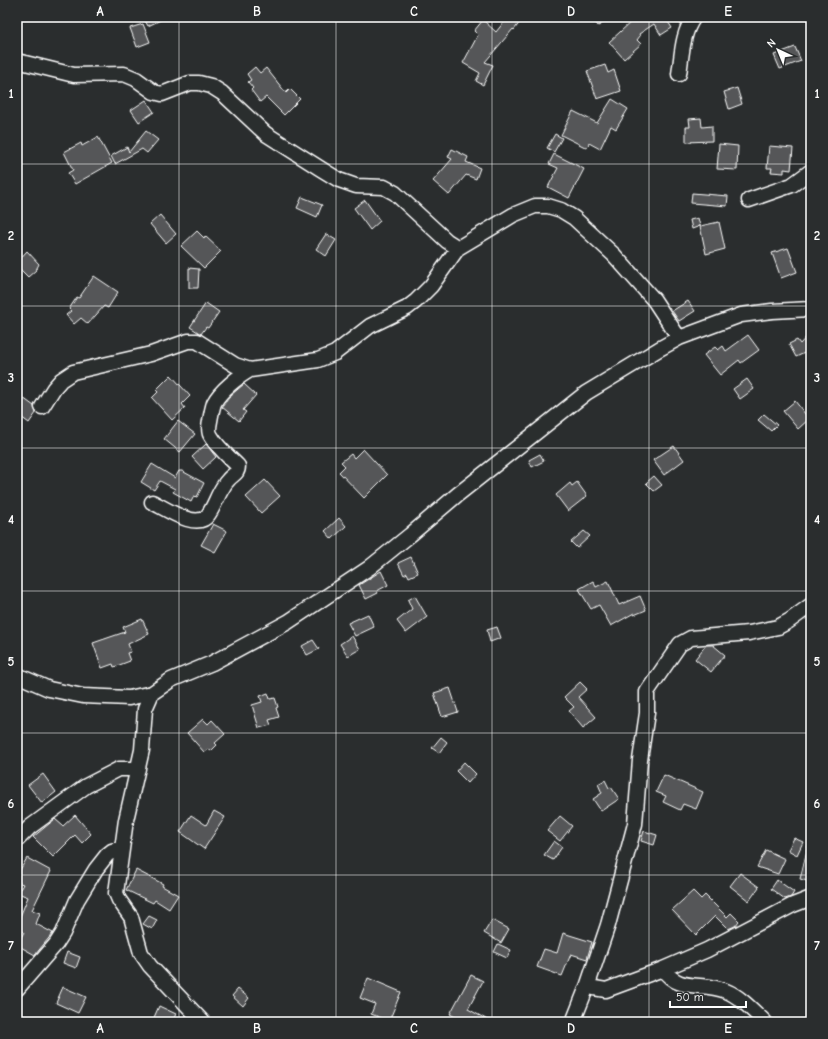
<svg xmlns="http://www.w3.org/2000/svg" width="828" height="1039" viewBox="0 0 828 1039" font-family="'Comic Neue',sans-serif">
  <style>
    .building { fill: #555758; stroke: #fff }
    .lines { fill: none; stroke-linecap: round; stroke-linejoin: round }
    .minor-casing { stroke: #fff; stroke-width: 17 }
    .minor { stroke: #2a2d2e; stroke-width: 14 }
    .grid { fill: none; stroke: #fff; stroke-width: 1; stroke-opacity: 0.55 }
    .neatline { fill: none; stroke: #fff; stroke-width: 1.5 }
    .grid-label { font-size: 13px; text-anchor: middle; font-weight: bold; fill: #fff }
  </style>
  <rect width="100%" height="100%" fill="#2a2d2e"/>
  <filter id="ink" filterUnits="userSpaceOnUse"><feTurbulence type="fractalNoise" baseFrequency=".025" numOctaves="2"/><feDisplacementMap in="SourceGraphic" scale="8" xChannelSelector="R" yChannelSelector="G"/><feConvolveMatrix kernelMatrix="1 2 1 2 8 2 1 2 1" color-interpolation-filters="sRGB"/></filter>
  <g filter="url(#ink)">
    <path class="building" d="M143,17H167L148,26Z
      M508,17H514L520,22L514,30L513,29L485,62L493,65L483,85L476,81L480,73L463,63L478,35L474,31L483,20L496,32Z
      M592,17H613L598,26Z
      M629,17H665L672,28L661,35L654,24L639,34L640,36L637,40L641,44L624,59L609,42L632,21Z
      M143,24L150,42L137,47L130,28Z
      M795,47L801,61L780,69L774,55Z
      M605,65L608,73L614,70L621,91L597,99L587,71Z
      M255,67L260,73L266,68L286,93L290,89L300,99L284,115L266,97L260,102L251,90L253,88L248,82L251,80L247,74Z
      M737,88L742,104L729,109L724,92Z
      M612,99L628,109L616,129L611,126L600,149L589,143L587,148L561,135L573,111L597,123Z
      M146,100L154,112L139,122L131,110Z
      M701,118L702,127L712,126V141L686,142V127H690L689,119Z
      M146,131L158,140L147,153L142,149L115,164L111,156L127,147L129,152Z
      M555,134L562,138L554,152L547,148Z
      M98,137L112,163L75,184L68,173L73,170L64,152L81,143L82,146Z
      M719,144L738,146L737,170L717,169Z
      M769,146L793,148L791,170L784,169V173L771,172L772,168H767Z
      M452,149L468,157L466,162L480,168L476,179L466,175L449,195L433,181L452,159L448,157Z
      M554,154L584,169L569,198L548,187L558,168L549,164Z
      M692,193L728,196L727,206L691,203Z
      M302,197L322,205L317,217L297,208Z
      M365,200L380,221L370,230L354,208Z
      M160,215L176,234L166,243L150,224Z
      M698,218L700,226L719,222L725,249L706,254L700,226L692,229L690,220Z
      M197,231L204,238L205,236L221,251L204,268L181,246Z
      M326,234L336,240L326,256L316,249Z
      M788,248L797,272L781,278L772,253Z
      M27,251L39,264L36,270L28,277L17,266V262Z
      M189,268L199,269L198,288H189Z
      M94,276L118,292L108,308L104,306L88,324L81,318L74,324L66,315L71,311L69,309L77,297L79,298Z
      M688,301L695,311L679,321L672,311Z
      M206,303L219,312L208,328L206,327L201,334L190,327Z
      M811,332V350L796,357L789,344L797,340L800,344Z
      M748,335L759,350L741,363L739,360L720,375L704,355L715,347L718,350L723,346L726,351Z
      M171,375L190,396L182,404L185,408L172,420L152,398L158,392L156,390Z
      M747,379L754,389L740,399L733,389Z
      M244,384L256,395L243,410L246,412L239,421L222,407L231,395Z
      M23,398L34,406L36,413L29,423L17,414V406Z
      M795,401L809,419L798,429L783,411Z
      M764,414L777,425L771,431L758,420Z
      M178,421L195,434L180,452L164,439Z
      M206,444L216,457L203,469L192,457Z
      M674,446L684,460L664,475L653,460Z
      M363,449L387,475L364,498L339,472L345,466L341,462L351,454L354,458Z
      M540,454L544,461L532,467L529,460Z
      M152,464L175,478L179,471H182L204,483L197,497L194,496L191,502L173,492L175,489L160,481L154,490L141,482Z
      M654,476L662,485L654,491L646,483Z
      M265,480L280,496L261,513L246,497Z
      M577,482L587,496L568,511L556,495L570,483L572,486Z
      M339,518L346,526L332,539L325,531Z
      M213,524L227,531L215,552L201,545Z
      M584,531L590,536L577,548L571,542Z
      M411,557L418,573L409,577L407,573L404,575L398,563Z
      M381,571L388,585L377,591L378,593L366,599L359,585Z
      M593,581L596,587L608,581L619,605L640,596L646,610L634,615V613L611,626L599,605L591,609L579,589Z
      M415,596L427,617L406,633L397,621L412,609L408,600Z
      M368,614L374,627L355,636L348,623Z
      M142,619L149,634L128,644L131,652L127,653L130,661L114,667L113,664L102,668L93,643L125,632L123,627Z
      M497,627L501,638L490,642L487,630Z
      M352,636L360,649L348,656L340,644Z
      M313,640L319,649L307,655L302,646Z
      M706,645H713L725,655L711,672L695,659Z
      M580,682L587,689L578,697L596,717L583,728L569,711L574,707L564,697Z
      M450,688L458,712L442,717L434,693Z
      M268,693L270,699L275,698L278,707L276,708L279,717L269,720L271,725L259,728L252,705L262,702L260,696Z
      M203,719L208,724L212,720L225,734L215,743L217,745L211,751L208,749L204,752L187,733Z
      M441,737L447,742L439,753L432,748Z
      M464,762L476,774L468,783L456,771Z
      M43,774L56,792L42,803L28,785Z
      M664,775L703,792L696,809L683,804L680,810L663,802L666,796L656,792Z
      M605,780L609,788L611,787L619,799L601,811L593,799L602,793L598,784Z
      M214,811L225,817L204,849L180,832L191,815L206,825Z
      M75,815L91,834L82,843L75,835L53,857L33,837L55,819L63,826Z
      M560,816L572,826L560,841L547,831Z
      M644,831L657,835L654,845L641,841Z
      M794,838L803,842L797,855L788,850Z
      M554,841L562,847L553,860L544,855Z
      M808,846L811,847V882L800,879Z
      M766,850L785,859L778,874L757,867Z
      M27,858L51,871L32,910L40,913L36,924L53,933L35,955L17,945L24,932L17,929V924L28,897L18,893L23,884L17,882V875Z
      M136,870L163,884L162,886L178,895L169,909L155,900L153,903L126,890Z
      M740,873L759,887L749,901L730,886Z
      M777,880L794,892L791,897L785,899L771,889Z
      M693,891L701,899L705,895L727,917L731,913L739,921L735,926L728,929L715,916L696,935L672,910Z
      M149,916L157,920L152,929L143,924Z
      M492,920L509,929L501,943L484,933Z
      M563,933L592,942L587,959L571,954L562,976L537,967L544,949L557,953Z
      M498,944L511,950L507,958L494,952Z
      M67,952L80,957L76,968L63,963Z
      M471,975L483,981L468,1009L491,1022H464L450,1014Z
      M368,978L401,992L389,1021L371,1014L375,1004L360,998Z
      M63,987L86,997L78,1013L56,1003Z
      M238,989L249,998L243,1006L232,996Z
      M159,1006L176,1014L172,1022H152Z"/>
    <g class="lines">
      <defs>
        <path id="minor" d="M17,61L74,75L124,74L136,79L154,92L162,94L190,83H199L211,86L222,93L266,134L321,169L339,180L356,186L384,187L395,193L447,241L458,248
          M679,74C682,55 682,33 694,17
          M749,200L792,185L811,171
          M42,407L54,388L61,380L73,372L151,354L188,341H197L235,365L250,370
          M152,502C165,508 197,531 208,515C214,507 217,496 223,487C224,485 226,482 228,480C233,474 238,474 238,466C229,457 217,447 211,436C208,432 209,426 210,421C211,415 212,409 214,403C220,391 239,376 250,370L318,360L335,353L370,326L407,308L416,301L431,286L458,248L513,215L535,206H548L561,210L574,218L614,255L654,300L679,338
          M17,675L49,689L83,696L129,698L152,693L171,680L212,663L288,622L369,568L410,535L457,495L586,393L659,349L679,338L741,315L772,311L811,309
          M152,693L145,709L142,750L126,820L116,893L119,900L131,917L141,953L150,966L203,1022
          M17,840L30,827L86,786L119,769H138
          M663,969C679,993 702,981 726,991C741,997 753,1011 765,1022
          M588,984L594,988L606,990L663,969L707,950L793,905L811,898
          M17,989L56,944L63,933L77,900L96,869L107,855L112,851L122,848
          M573,1022L588,984L608,925L635,824L640,760L647,713V692L680,644L691,638L749,633L778,627L789,621L811,605"/>
      </defs>
      <use href="#minor" class="minor-casing"/>
      <use href="#minor" class="minor"/>
    </g>
  </g>
  <path class="grid" d="M179,17V1022M336,17V1022M492,17V1022M649,17V1022M17,164H811M17,306H811M17,448H811M17,591H811M17,733H811M17,875H811"/>
  <rect width="828" height="1039" fill="none" stroke="#2a2d2e" stroke-width="44"/>
  <g transform="translate(778 50) rotate(316)" stroke="#2a2d2e" stroke-width="3" paint-order="stroke">
  <path d="M0-3L7 15L0 10L-7 15Z" fill="#ffffff"/>
  <text y="-6" font-size="11" font-weight="bold" text-anchor="middle" fill="#ffffff">N</text>
  </g>
  <path d="M670 1001v6h76v-6" fill="none" stroke="#ffffff" stroke-width="2"/>
  <text x="676" y="1001" font-size="12" fill="#ffffff" stroke="#2a2d2e" stroke-width="3" paint-order="stroke">50 m</text>
  <rect x="22" y="22" width="784" height="995" class="neatline"/>
  <g class="grid-label">
    <text x="100" y="16">A</text>
    <text x="257" y="16">B</text>
    <text x="414" y="16">C</text>
    <text x="571" y="16">D</text>
    <text x="728" y="16">E</text>
    <text x="11" y="98">1</text>
    <text x="817" y="98">1</text>
    <text x="11" y="240">2</text>
    <text x="817" y="240">2</text>
    <text x="11" y="382">3</text>
    <text x="817" y="382">3</text>
    <text x="11" y="524">4</text>
    <text x="817" y="524">4</text>
    <text x="11" y="666">5</text>
    <text x="817" y="666">5</text>
    <text x="11" y="808">6</text>
    <text x="817" y="808">6</text>
    <text x="11" y="950">7</text>
    <text x="817" y="950">7</text>
    <text x="100" y="1033">A</text>
    <text x="257" y="1033">B</text>
    <text x="414" y="1033">C</text>
    <text x="571" y="1033">D</text>
    <text x="728" y="1033">E</text>
  </g>
</svg>
